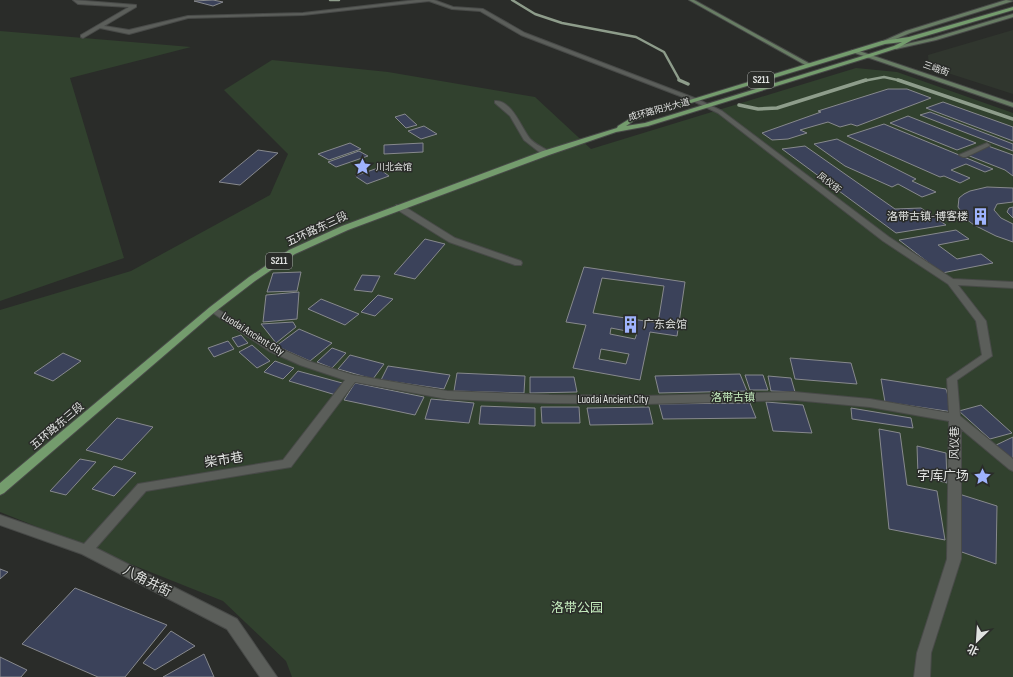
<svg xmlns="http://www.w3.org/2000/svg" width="1013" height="677" viewBox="0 0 1013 677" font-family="'Sofia Sans Condensed','Noto Sans SC',sans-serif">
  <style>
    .built { fill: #30362e }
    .green { fill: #31412e }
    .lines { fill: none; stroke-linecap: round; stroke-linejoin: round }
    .stream-far1 { stroke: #8e9d8b; stroke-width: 2.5 }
    .stream { stroke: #8e9d8b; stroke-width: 3.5 }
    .building { fill: #3b425a; stroke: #87898d; fill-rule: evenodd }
    .street-casing { stroke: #484a48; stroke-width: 2 }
    .secondary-casing { stroke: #484a48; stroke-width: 2 }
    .primary-casing { stroke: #484a48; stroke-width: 2 }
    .street { fill: #5b5e5a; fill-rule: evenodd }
    .secondary { fill: #687d64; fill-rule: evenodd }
    .primary { fill: #749c6d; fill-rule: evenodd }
    .labels { text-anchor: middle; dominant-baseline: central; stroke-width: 3; stroke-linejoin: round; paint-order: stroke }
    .far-street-label { font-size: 9px; fill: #e0e2e0; stroke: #2a2c29 }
    .far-poi-label { font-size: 9px; fill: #e0e2e0; stroke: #2a2c29; text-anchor: start }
    .shield { fill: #2a2c29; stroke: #a9aba9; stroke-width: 1 }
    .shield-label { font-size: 10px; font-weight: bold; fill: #e0e2e0 }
    .poi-label { font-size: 11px; fill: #e0e2e0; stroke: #2a2c29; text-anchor: end }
    .street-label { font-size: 11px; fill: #e0e2e0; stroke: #2a2c29 }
    .park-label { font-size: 11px; fill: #c5ecbe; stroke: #2a2c29 }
    .near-street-label { font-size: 13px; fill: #e0e2e0; stroke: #2a2c29 }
    .near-poi-label { font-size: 13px; fill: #e0e2e0; stroke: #2a2c29; text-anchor: end }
    .near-park-label { font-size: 13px; fill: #c5ecbe; stroke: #2a2c29 }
  </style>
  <rect width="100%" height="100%" fill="#2a2c29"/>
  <path class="built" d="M1013,30V94L929,67L928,55Z"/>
  <path class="green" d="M0,31L191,47L70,78L124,258L0,301Z
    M272,60L388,72L535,97L591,149L856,68L897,72L1013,113V677H292L286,661L223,601L0,512V310L131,271L270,195L288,154L224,90Z"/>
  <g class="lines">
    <path class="stream-far1" d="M330,0H339
      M512,0L535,14L562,23L636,37L664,52L680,81
      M863,81L884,77L902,81"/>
    <path class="stream" d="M679,80L688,84
      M898,80L1013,119
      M739,105L758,109L777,108L866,80"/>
  </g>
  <path class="building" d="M213,0L223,2L213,6L194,1Z
    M888,89H907L931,98L857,126L851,124L840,127L828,122L800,130L807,133L788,139L772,140L762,133L821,112L818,111Z
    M943,102L1013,127V141L926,108Z
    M930,112L1013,144V151L920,115Z
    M405,114L417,125L406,128L395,117Z
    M908,116L976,143L957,150L890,123Z
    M884,124L993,169L985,172L966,164L951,170L970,178L960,183L944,176L940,177L847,136Z
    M424,126L437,134L421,139L408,131Z
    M837,139L916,179L912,181L936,192L922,197L898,184L892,187L845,166L814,144Z
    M350,143L361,149L329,160L318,154Z
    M423,143V152L384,154V145Z
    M805,146L895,209L921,208L946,225L896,233L782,149Z
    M988,146L1013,155V176L1005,170L967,155Z
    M258,150L278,153L240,185L219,182Z
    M359,151L368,156L336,167L328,162Z
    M378,168L389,176L367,184L355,176Z
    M987,187L1013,188V202L997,204L994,210L1001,218L1013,224V242L996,236L974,225L966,219L958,207L959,198L964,194L970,191Z
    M1013,207V218L1007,212L1009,208Z
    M956,230L969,239L938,245L957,259L981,254L993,263L942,273L899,240Z
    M425,239L445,244L415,279L394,274Z
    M584,267L685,282L677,336L650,332L640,380L573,368L586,325L566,322ZM602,278L664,286L658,323L593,313ZM611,328L637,333L635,339L610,334ZM601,349L629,354L626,364L599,359Z
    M301,272L297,291L267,292L273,273Z
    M362,275L380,276L372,292L354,290Z
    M299,292L297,319L263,322L266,295Z
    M378,295L393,299L375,316L361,312Z
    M321,299L359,314L345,325L308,309Z
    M293,322L296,327L276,343L261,324Z
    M299,329L332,343L310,361L276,346Z
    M241,335L248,343L238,347L232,338Z
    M228,341L234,349L214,357L208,348Z
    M252,345L270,361L257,368L239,352Z
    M332,348L346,353L332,368L317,362Z
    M63,353L81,361L53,381L34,373Z
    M350,355L384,364L373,379L338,369Z
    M790,358L851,363L857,384L795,379Z
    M275,361L294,368L283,379L264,372Z
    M388,366L450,375L444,389L381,380Z
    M298,371L346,384L336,395L289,381Z
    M457,373L525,376L524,393L454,391Z
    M740,374L747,391L659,393L655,376Z
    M745,375H763L768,390H750Z
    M768,376L791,378L795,392L771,391Z
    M530,377H574L577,392L530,393Z
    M881,379L946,389L953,412L885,402Z
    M355,383L424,397L415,415L344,400Z
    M431,399L474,403L469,423L425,419Z
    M766,402L803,405L812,433L773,431Z
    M750,403L756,418L663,419L659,404Z
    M981,405L1012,433L990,439L959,411Z
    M481,406L535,408V426L479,424Z
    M541,407H579L580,423H542Z
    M649,407L653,424L590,425L587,408Z
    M851,408L911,418L913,428L852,419Z
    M117,418L153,427L122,460L86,450Z
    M879,429L900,433L907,485L937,491L945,540L889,529Z
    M1013,437V461L994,446Z
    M917,446L946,453L947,483L918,475Z
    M80,459L96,462L66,495L50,491Z
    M114,466L136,473L114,496L92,489Z
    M959,494L997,506L996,564L956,550Z
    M0,569L8,572L0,579Z
    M75,588L167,625L125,677H98L22,644Z
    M171,631L195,646L155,670L143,663Z
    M204,654L214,677H163Z
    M0,657L27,670L21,677H0Z"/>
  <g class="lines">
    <defs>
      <path id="street" d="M73,0L136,5V7L104,26L129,30L188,16L303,13L416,0H434L453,7L483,9L525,33L697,99L722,111L889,237L953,279L1013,282V288L958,285L986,321L992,356L957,380L960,416L1013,459V471L1009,469L961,429V559L931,653L930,677H914L917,653L947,559L949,421L870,407L794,400L644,404L549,403L447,399L355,382L291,467L146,491L96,548L237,619L277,677H260L227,629L82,554L0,525V515L84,544L138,484L283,460L345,380L300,365L269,351L210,311L208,309L213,306L277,347L308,361L353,375L447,391L549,395L644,396L794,392L870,399L949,413L947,379L982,355L976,321L948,284L883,241L718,113L693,101L521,35L480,11L452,9L429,1L303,15L188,18L129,34L100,28L83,38L81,37V35L129,7L78,4Z
        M495,101C510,99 521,126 528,136C532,143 542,147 549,151V155H543L524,140L510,116L495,103Z
        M987,143L990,145L989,146L966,157H963L959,155Z
        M396,205H402L455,238L521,261L522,263L521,265H515L449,242L396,209Z"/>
      <path id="secondary" d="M689,0H694L812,65L807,66Z
        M1006,0L1013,1L910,33L886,43L881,42L906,31Z
        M1013,14V17L936,40L896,49L893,47L933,38Z
        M852,50H856L1013,103V107L852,52Z"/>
      <path id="primary" d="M1013,7V10L912,40L898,48L870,57L648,126L616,132L549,155L348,230L295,254L255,281L216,311L4,493L0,495V483L210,307L249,277L289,250L342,226L543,151L617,128L618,126L631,118L882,41L909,37ZM902,42L894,46L866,55L645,123L626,126L635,120L885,44Z"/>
    </defs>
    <use href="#street" class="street-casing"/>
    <use href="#secondary" class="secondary-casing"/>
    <use href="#primary" class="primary-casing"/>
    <use href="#street" class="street"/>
    <use href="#secondary" class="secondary"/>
    <use href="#primary" class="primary"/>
  </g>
  <defs>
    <symbol id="sight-bare" viewBox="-9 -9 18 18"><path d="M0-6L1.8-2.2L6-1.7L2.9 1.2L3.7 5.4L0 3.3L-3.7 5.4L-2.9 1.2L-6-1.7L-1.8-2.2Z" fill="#9fb3fd" stroke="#2a2c29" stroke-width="2.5" paint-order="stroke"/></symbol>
    <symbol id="building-bare" viewBox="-9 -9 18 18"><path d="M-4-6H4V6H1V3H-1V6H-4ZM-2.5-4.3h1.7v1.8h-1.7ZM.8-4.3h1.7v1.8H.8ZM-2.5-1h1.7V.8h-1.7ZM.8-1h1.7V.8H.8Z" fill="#9fb3fd" stroke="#2a2c29" stroke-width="2.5" paint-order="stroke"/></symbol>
  </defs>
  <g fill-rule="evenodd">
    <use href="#sight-bare" x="350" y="154" width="25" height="25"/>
    <use href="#building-bare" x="968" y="204" width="25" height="25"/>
    <use href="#building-bare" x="618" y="312" width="25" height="25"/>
    <use href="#sight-bare" x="970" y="464" width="25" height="25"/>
  </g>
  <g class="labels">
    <g class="far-street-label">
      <text transform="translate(936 69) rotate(19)">三峨街</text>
      <text transform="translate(659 110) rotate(-15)">成环路阳光大道</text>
      <text transform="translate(829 183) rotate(38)">凤仪街</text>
    </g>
    <g class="far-poi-label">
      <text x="376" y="167">川北会馆</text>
    </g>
    <g class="shield">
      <rect x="748" y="72" width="26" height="16" rx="3"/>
      <rect x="266" y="253" width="26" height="16" rx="3"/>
    </g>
    <g class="shield-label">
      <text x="761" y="80">S211</text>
      <text x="279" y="261">S211</text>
    </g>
    <g class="poi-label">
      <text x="968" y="216">洛带古镇-博客楼</text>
      <text x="643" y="324" text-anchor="start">广东会馆</text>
    </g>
    <g class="street-label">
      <text transform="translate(317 229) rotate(-25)">五环路东三段</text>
      <text transform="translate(253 334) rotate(32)">Luodai Ancient City</text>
      <text x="613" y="399">Luodai Ancient City</text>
      <text transform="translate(57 426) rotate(-40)">五环路东三段</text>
      <text transform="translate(954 443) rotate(-90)">风仪巷</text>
    </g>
    <g class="park-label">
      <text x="733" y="397">洛带古镇</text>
    </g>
    <g class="near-street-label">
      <text transform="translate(224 460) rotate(-9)">柴市巷</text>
      <text transform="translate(147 581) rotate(27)">八角井街</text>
    </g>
    <g class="near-poi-label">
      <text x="969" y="476">字库广场</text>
    </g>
    <g class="near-park-label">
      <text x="577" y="608">洛带公园</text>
    </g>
  </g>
  <g transform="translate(977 641) rotate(205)" stroke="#2a2c29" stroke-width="3" paint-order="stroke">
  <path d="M0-3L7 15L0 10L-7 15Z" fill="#e0e2e0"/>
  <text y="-6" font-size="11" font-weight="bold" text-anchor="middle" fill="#e0e2e0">北</text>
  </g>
</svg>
